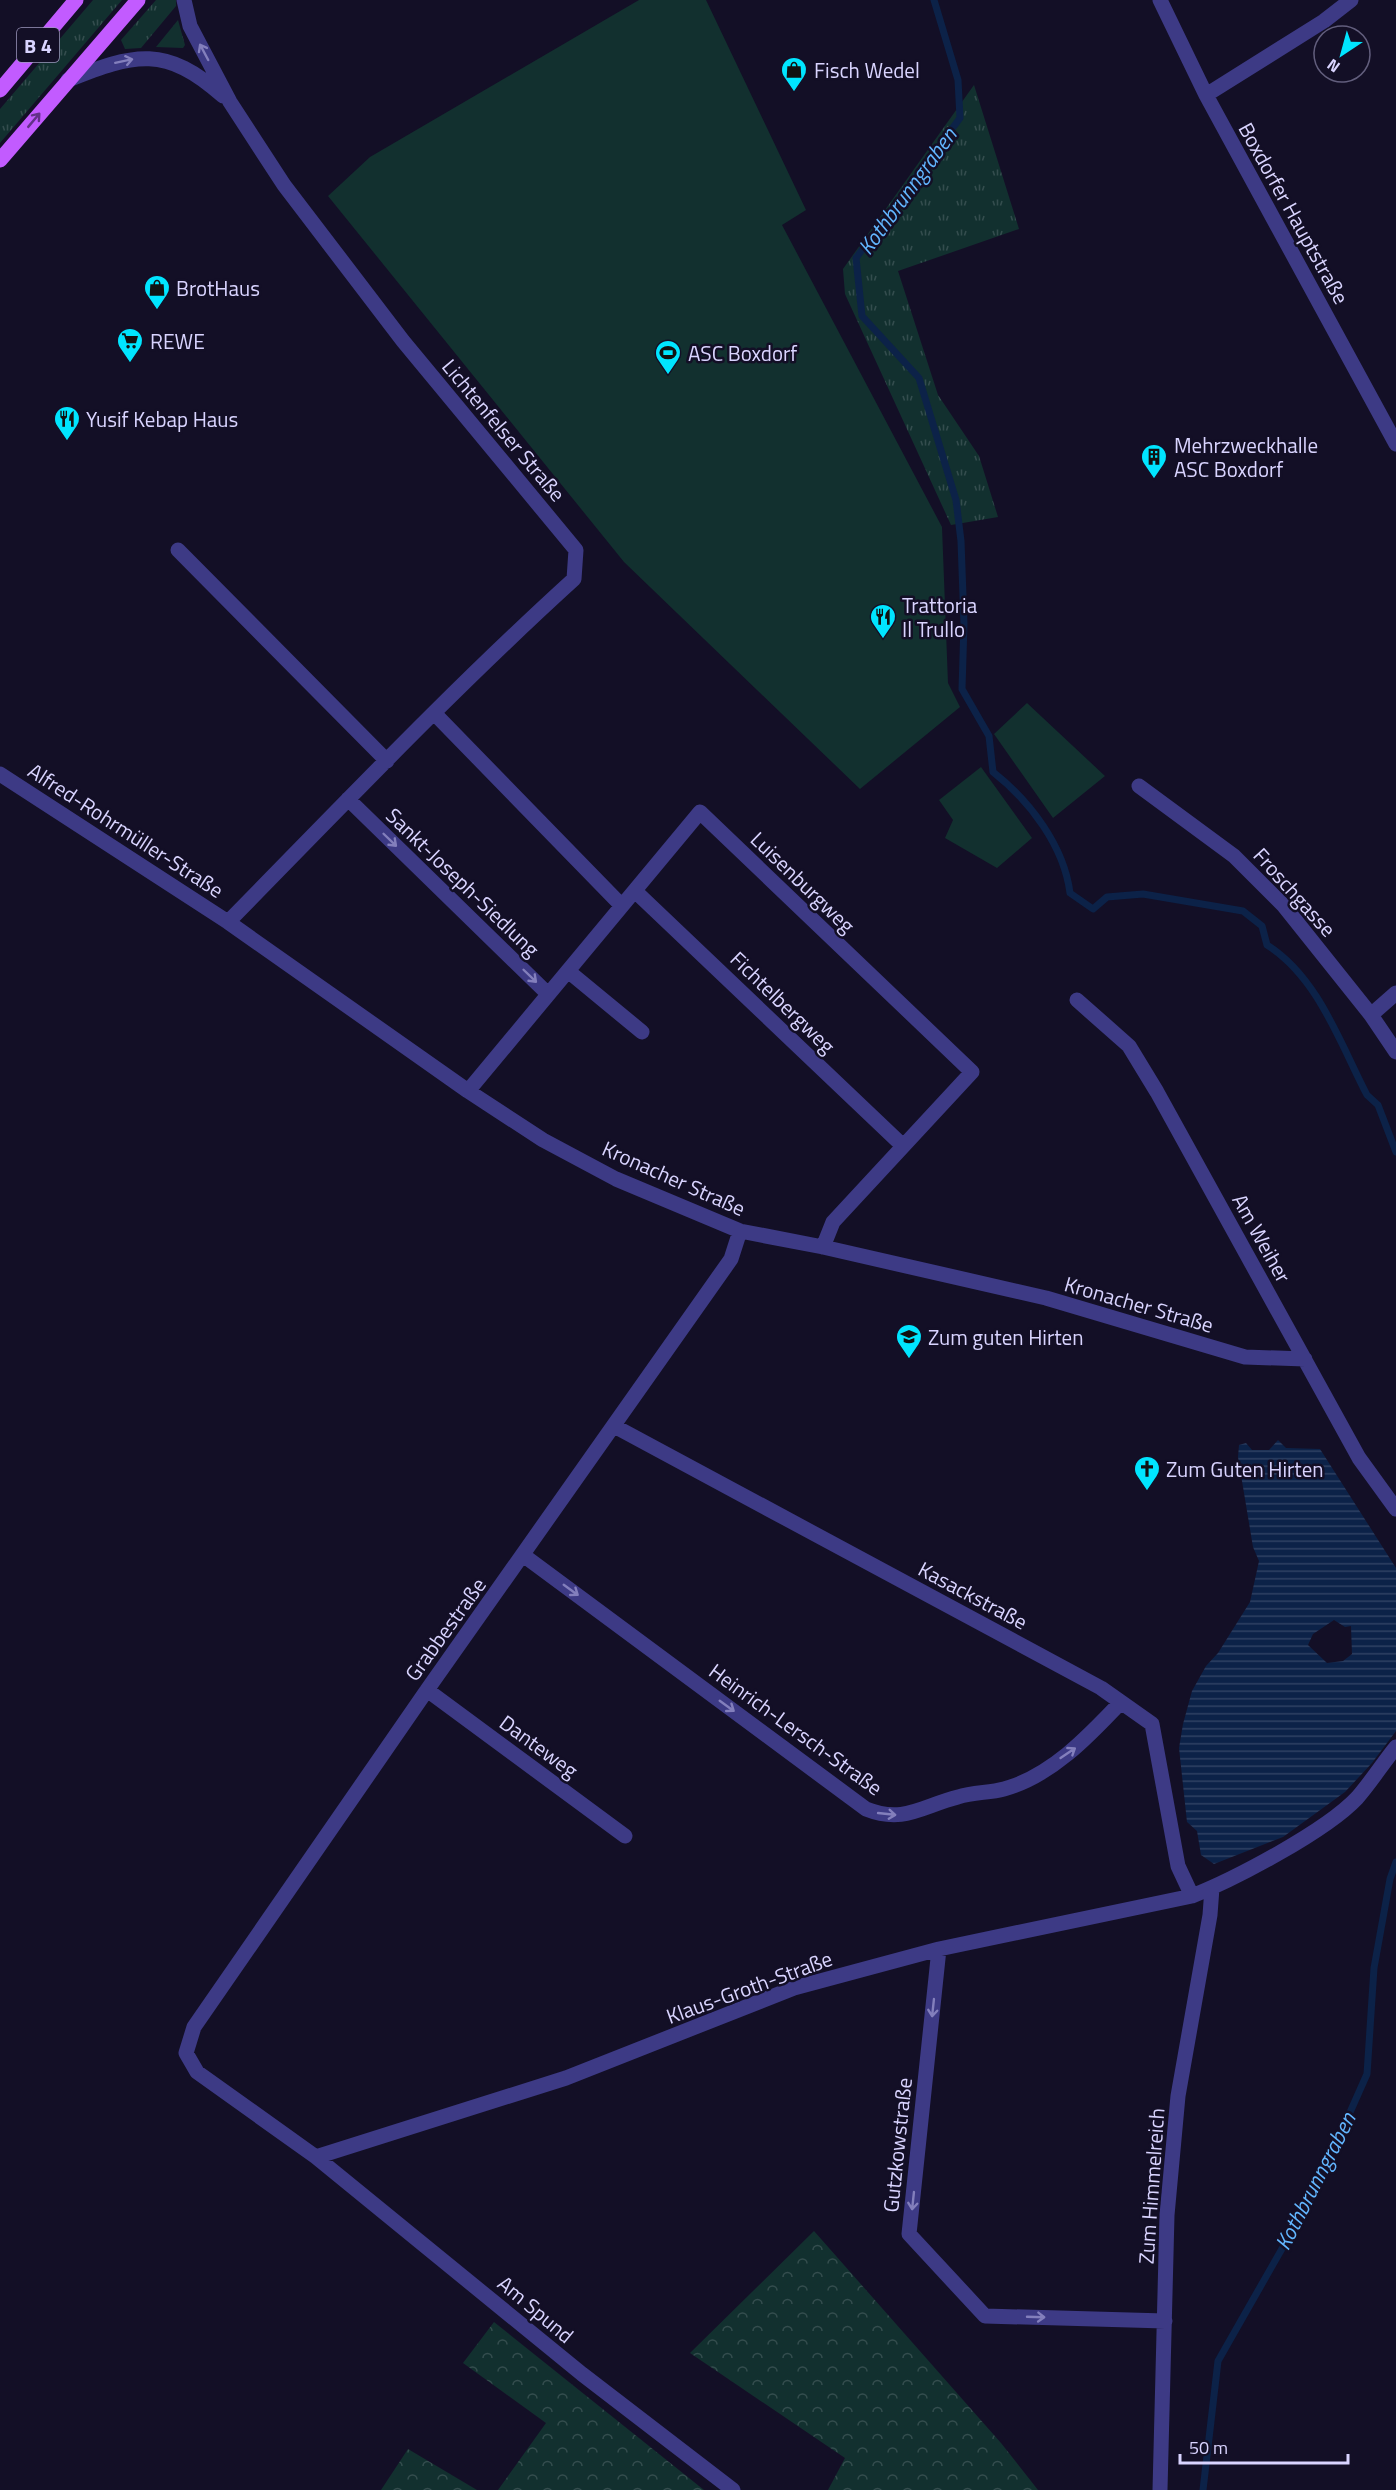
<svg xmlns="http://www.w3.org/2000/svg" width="1396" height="2490" viewBox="0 0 1396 2490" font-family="'Titillium Web',sans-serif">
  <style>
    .grass { fill: url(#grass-tufts) }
    .forest { fill: url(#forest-crowns) }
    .park { fill: #12302f }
    .water { fill: url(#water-rules); fill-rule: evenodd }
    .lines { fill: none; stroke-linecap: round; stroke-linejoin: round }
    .stream { stroke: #0c2248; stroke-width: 7 }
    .minor { stroke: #3d3a85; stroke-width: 15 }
    .primary { stroke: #c25bff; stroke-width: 15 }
    .oneway { stroke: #837fbc }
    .oneway2 { stroke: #623188 }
    .labels { text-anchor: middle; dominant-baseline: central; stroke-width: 5; stroke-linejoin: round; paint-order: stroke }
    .shield { fill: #130f26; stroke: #9e99be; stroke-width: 1.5 }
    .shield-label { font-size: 20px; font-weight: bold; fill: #d9d4ff }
    .poi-label { font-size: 21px; fill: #d9d4ff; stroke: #130f26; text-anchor: start }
    .street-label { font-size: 21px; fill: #d9d4ff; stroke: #130f26 }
    .water-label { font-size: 22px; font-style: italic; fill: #62b6ff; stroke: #130f26 }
  </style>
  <defs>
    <pattern id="grass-tufts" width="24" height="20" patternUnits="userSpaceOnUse" patternTransform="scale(1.5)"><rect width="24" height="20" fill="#12302f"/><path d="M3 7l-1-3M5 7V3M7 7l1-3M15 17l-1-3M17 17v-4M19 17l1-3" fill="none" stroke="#344d4e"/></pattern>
    <pattern id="forest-crowns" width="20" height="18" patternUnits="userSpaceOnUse" patternTransform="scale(1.5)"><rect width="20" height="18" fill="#12302f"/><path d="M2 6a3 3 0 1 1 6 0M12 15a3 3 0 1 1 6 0" fill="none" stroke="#344d4e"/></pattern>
    <pattern id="water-rules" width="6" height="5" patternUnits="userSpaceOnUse" patternTransform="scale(1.5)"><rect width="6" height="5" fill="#0c2248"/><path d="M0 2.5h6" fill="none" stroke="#2f4163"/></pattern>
  </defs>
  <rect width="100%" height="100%" fill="#130f26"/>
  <path class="grass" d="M93,0H122L0,143V109Z
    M156,0H176V6L141,48L125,49L121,40Z
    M178,20L185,45L183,48L156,47Z
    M974,85L1019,229L898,271L938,395L979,456L998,517L951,525L845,294L843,269Z"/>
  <path class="forest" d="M814,2231L1001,2443L1038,2490H828L845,2458L690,2353Z
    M494,2322L704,2490H498L546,2423L463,2363Z
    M408,2449L477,2490H381Z"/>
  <path class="park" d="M639,0H706L806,210L782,225L942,527L948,683L960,707L860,789L624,562L328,196L370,157Z
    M1027,703L1105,776L1053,818L994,734Z
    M981,767L1032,838L997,868L945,838L953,820L939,800Z"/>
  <path class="water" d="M1278,1440L1286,1448L1320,1449L1396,1568V1731L1372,1763L1345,1792L1283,1837L1214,1864L1201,1855L1197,1831L1187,1822L1179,1748L1183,1724L1192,1691L1206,1666L1218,1653L1250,1602L1259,1561L1253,1547L1238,1457L1239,1445L1246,1443L1252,1450H1269ZM1334,1620L1345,1627L1351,1626L1352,1654L1343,1661L1327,1663L1308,1645L1313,1634Z"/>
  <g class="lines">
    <path class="stream" d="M934,0L958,80L960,118L856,258L862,316L919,378L956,500L961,541L964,624L962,689L989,736L993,772C1030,801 1064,846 1070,893L1093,909L1107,897L1143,894L1243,911L1262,926L1267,945C1318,977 1340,1043 1367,1095L1378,1105L1396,1152
      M1203,2490L1218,2361L1316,2189L1367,2074L1374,1968L1390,1879L1396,1862"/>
    <path class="minor" d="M184,0L190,26L230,102L284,185L403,341L576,550L574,579C454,688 342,806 228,922
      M1160,0L1206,95L1396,444
      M68,80C135,53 166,45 223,96
      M1206,95L1324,21L1351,0
      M178,550L387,761
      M435,714L622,906
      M0,774L228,922L468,1091L543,1140L616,1179L740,1231L823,1247L1046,1298L1245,1357L1305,1359
      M1139,786L1234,856L1284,906L1371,1015L1396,1052
      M348,799L548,994
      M635,891L902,1145
      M568,971L642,1032
      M1077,1000L1129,1046L1157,1092L1359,1458L1396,1509
      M1371,1015L1396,993
      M468,1091L700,812L972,1072L833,1222L823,1247
      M740,1231L731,1259L427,1690L194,2027L186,2053L197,2072L316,2157L566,2078L794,1988L939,1949L1192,1896C1235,1879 1326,1831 1357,1798C1371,1782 1383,1763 1396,1747
      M614,1426L1101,1688L1152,1724L1178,1866L1192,1896
      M523,1555L866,1809C904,1824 922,1806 958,1797C973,1792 989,1793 1004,1789C1051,1776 1088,1737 1121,1702
      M427,1690L625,1836
      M939,1949L909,2234L985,2316L1165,2321
      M316,2157L582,2374L733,2490
      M1160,2490L1167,2215L1178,2096L1210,1915L1212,1888"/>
    <path class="primary" d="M0,90L76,0
      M0,160L138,0"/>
  </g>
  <defs><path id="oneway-shaft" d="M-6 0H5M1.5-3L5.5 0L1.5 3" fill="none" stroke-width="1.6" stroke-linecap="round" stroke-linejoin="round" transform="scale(1.5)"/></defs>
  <g class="oneway">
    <use href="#oneway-shaft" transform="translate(204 52) rotate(-118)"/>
    <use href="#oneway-shaft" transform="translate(124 61) rotate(-12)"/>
    <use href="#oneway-shaft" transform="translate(390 840) rotate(44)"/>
    <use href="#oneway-shaft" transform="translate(530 976) rotate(44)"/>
    <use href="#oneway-shaft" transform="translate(571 1590) rotate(36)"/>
    <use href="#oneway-shaft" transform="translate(727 1706) rotate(36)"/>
    <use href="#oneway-shaft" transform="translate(1068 1753) rotate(-34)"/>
    <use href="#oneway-shaft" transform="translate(887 1814) rotate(6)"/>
    <use href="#oneway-shaft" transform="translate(933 2008) rotate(96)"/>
    <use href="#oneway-shaft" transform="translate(913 2201) rotate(96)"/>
    <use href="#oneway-shaft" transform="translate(1036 2317) rotate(2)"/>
  </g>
  <use class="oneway2" href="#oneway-shaft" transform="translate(34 120) rotate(-50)"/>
  <defs>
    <symbol id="shop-pin" viewBox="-11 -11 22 30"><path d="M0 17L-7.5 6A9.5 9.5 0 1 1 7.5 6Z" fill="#00e5ff" stroke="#130f26"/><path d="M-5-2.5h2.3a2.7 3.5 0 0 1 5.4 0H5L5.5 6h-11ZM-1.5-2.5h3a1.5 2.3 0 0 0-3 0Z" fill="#111"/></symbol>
    <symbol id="supermarket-pin" viewBox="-11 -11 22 30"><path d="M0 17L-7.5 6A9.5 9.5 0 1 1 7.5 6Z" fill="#00e5ff" stroke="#130f26"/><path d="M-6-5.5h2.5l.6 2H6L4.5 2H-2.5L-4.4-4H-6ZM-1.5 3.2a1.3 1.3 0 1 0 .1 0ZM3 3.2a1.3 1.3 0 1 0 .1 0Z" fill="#111"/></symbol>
    <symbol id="stadium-pin" viewBox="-11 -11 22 30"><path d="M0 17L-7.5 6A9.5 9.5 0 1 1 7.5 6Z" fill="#00e5ff" stroke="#130f26"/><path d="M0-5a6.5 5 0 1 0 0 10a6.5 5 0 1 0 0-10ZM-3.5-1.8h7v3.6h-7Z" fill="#111"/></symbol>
    <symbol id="restaurant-pin" viewBox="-11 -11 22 30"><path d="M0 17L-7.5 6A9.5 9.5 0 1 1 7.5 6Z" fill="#00e5ff" stroke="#130f26"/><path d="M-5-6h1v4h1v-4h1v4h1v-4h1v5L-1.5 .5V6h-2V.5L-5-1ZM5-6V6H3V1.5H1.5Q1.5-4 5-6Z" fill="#111"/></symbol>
    <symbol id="building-pin" viewBox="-11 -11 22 30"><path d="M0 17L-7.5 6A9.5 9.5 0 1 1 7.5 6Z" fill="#00e5ff" stroke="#130f26"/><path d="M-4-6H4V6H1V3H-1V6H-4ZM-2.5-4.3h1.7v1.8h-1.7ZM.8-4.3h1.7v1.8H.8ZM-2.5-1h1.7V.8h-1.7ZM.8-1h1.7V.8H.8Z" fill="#111"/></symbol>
    <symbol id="school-pin" viewBox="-11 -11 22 30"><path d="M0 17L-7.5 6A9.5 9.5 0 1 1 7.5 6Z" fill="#00e5ff" stroke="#130f26"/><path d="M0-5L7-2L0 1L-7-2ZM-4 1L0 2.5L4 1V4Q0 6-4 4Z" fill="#111"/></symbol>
    <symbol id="church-pin" viewBox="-11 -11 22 30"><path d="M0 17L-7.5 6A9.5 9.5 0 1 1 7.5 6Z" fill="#00e5ff" stroke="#130f26"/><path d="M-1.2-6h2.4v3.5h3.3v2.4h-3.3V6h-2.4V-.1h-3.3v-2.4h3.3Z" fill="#111"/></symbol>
  </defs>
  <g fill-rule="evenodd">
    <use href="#shop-pin" x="779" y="55" width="30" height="40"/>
    <use href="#shop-pin" x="142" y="273" width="30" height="40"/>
    <use href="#supermarket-pin" x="115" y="326" width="30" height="40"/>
    <use href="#stadium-pin" x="653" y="338" width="30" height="40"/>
    <use href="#restaurant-pin" x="52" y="404" width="30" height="40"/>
    <use href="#building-pin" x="1139" y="442" width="30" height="40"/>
    <use href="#restaurant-pin" x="868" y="602" width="30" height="40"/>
    <use href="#school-pin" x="894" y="1322" width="30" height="40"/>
    <use href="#church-pin" x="1132" y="1454" width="30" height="40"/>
  </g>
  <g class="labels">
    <rect class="shield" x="17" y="28" width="42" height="34" rx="4.5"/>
    <g class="shield-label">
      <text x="38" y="45">B 4</text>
    </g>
    <g class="poi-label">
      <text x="814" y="70">Fisch Wedel</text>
      <text x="176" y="288">BrotHaus</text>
      <text x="150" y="341">REWE</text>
      <text x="688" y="353">ASC Boxdorf</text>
      <text x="86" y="419">Yusif Kebap Haus</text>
      <text x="1174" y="445">Mehrzweckhalle<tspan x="1174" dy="24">ASC Boxdorf</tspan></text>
      <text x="902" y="605">Trattoria<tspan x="902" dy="24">Il Trullo</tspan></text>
      <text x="928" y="1337">Zum guten Hirten</text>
      <text x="1166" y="1469">Zum Guten Hirten</text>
    </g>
    <g class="street-label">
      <text transform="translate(1294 213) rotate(61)">Boxdorfer Hauptstraße</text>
      <text transform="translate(504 430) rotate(50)">Lichtenfelser Straße</text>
      <text transform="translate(126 830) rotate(33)">Alfred-Rohrmüller-Straße</text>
      <text transform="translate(463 882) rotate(44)">Sankt-Joseph-Siedlung</text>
      <text transform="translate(803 882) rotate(44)">Luisenburgweg</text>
      <text transform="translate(1295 892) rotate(48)">Froschgasse</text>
      <text transform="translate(783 1002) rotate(44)">Fichtelbergweg</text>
      <text transform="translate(674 1178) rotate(24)">Kronacher Straße</text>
      <text transform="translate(1262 1238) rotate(61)">Am Weiher</text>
      <text transform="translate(1139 1304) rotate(16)">Kronacher Straße</text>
      <text transform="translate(973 1595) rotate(28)">Kasackstraße</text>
      <text transform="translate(445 1629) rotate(-54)">Grabbestraße</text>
      <text transform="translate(796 1729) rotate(36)">Heinrich-Lersch-Straße</text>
      <text transform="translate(539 1746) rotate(36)">Danteweg</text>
      <text transform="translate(749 1987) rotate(-20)">Klaus-Groth-Straße</text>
      <text transform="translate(897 2145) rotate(-84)">Gutzkowstraße</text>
      <text transform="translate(1151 2186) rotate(-86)">Zum Himmelreich</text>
      <text transform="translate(536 2309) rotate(40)">Am Spund</text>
    </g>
    <g class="water-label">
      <text transform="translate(907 191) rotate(-54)">Kothbrunngraben</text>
      <text transform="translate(1315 2181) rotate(-63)">Kothbrunngraben</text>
    </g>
  </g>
  <g transform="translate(1342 54) rotate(216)"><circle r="28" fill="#130f26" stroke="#625e7d" stroke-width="1.5"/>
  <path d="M0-4.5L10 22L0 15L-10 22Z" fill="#00e5ff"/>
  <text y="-9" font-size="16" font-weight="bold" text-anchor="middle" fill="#d9d4ff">N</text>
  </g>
  <path d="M1180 2454v9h168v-9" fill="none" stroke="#d9d4ff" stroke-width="3"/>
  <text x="1189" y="2454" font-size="18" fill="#d9d4ff" stroke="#130f26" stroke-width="4.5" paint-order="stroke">50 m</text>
</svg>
